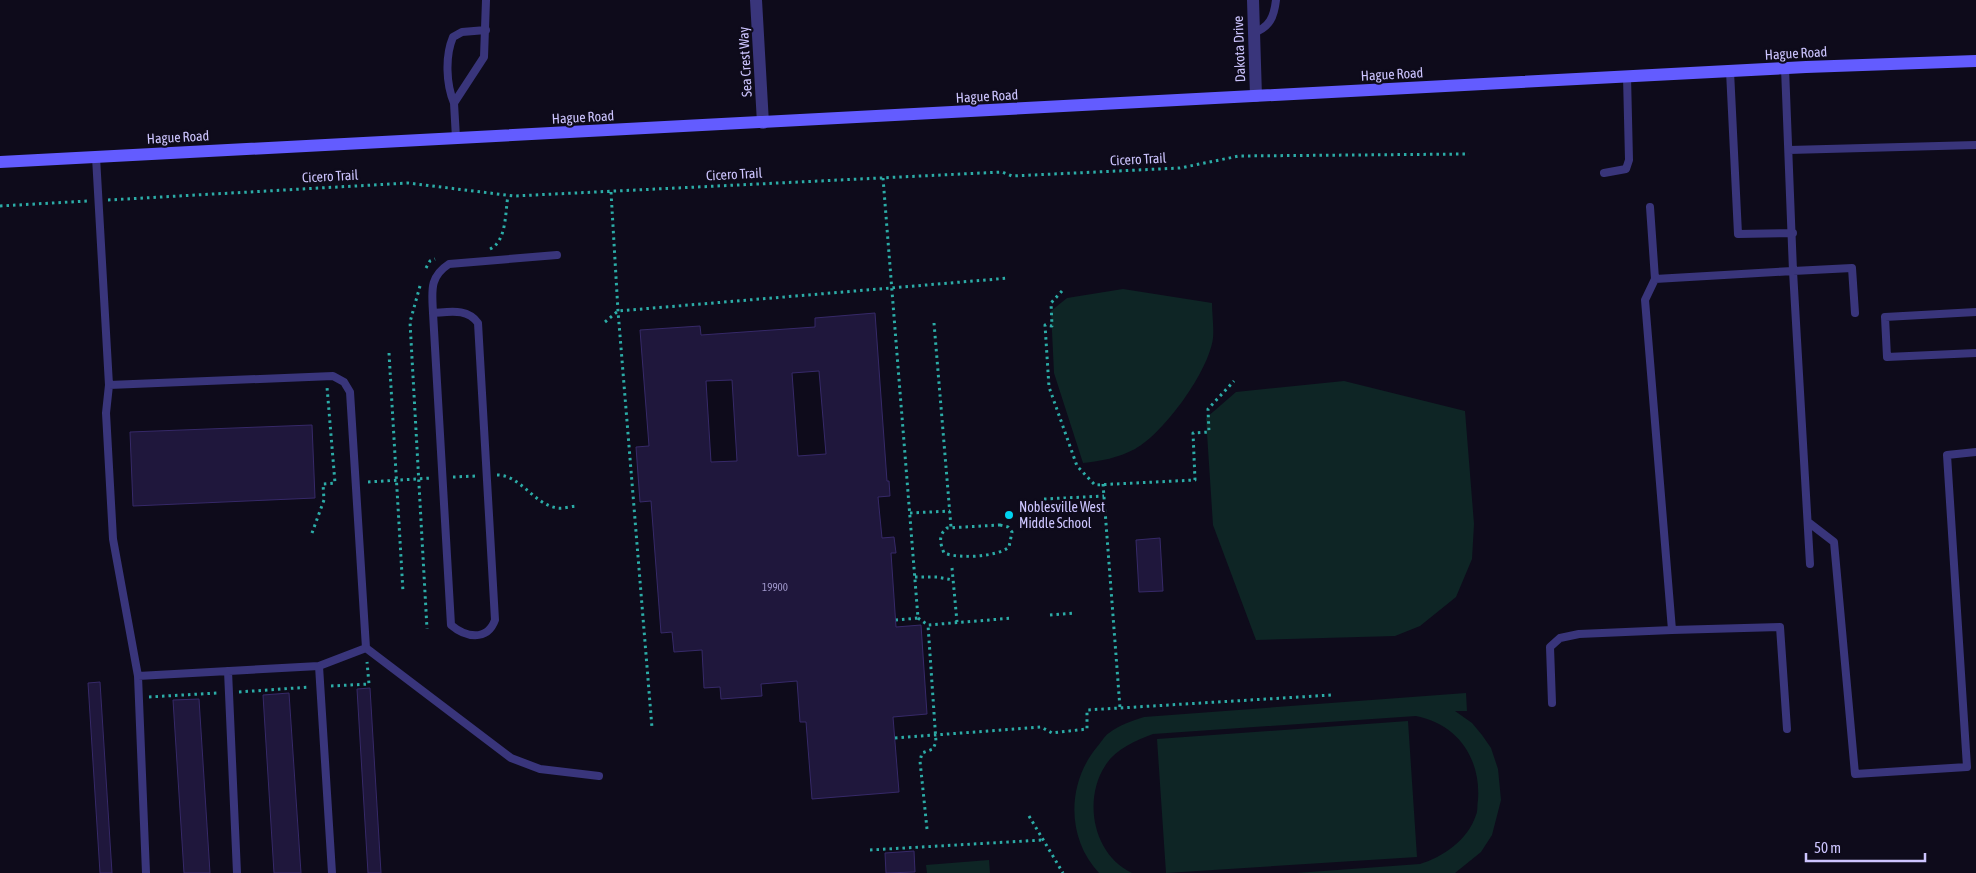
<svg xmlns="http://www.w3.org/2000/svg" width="1976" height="873" viewBox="0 0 1976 873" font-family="'Asap Condensed',sans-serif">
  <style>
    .green { fill: #0e2525 }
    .building { fill: #1f173c; stroke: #362968; fill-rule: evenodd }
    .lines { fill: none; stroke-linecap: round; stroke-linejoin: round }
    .path { stroke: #2caca7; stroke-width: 3; stroke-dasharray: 2.5 4; stroke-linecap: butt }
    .lane { stroke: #39357b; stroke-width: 8 }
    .street { stroke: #39357b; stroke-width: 12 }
    .secondary { stroke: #635cff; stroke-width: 12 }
    .poi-dot { fill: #00d3f0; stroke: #0e0b1b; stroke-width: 2 }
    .labels { text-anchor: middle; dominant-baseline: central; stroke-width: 4.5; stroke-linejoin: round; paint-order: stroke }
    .number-label { font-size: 11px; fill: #a29ace }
    .street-label { font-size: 14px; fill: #cdc5ff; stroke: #0e0b1b }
    .poi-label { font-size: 14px; fill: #cdc5ff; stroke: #0e0b1b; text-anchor: start }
  </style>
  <rect width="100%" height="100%" fill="#0e0b1b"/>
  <path class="green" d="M1123,289L1212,303C1212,314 1214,327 1213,338C1209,371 1164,433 1135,449C1118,458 1101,461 1083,463L1054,373L1051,311L1067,298Z
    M1344,381L1465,411L1474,524L1472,559L1456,597L1420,626L1395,636L1256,640L1213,525L1206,418L1236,392Z
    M1466,693L1467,711H1455L1472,723L1482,735L1491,748L1498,769L1501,800L1492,835L1481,852L1455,873H1296L1420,864C1443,857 1468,840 1476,815C1478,811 1477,805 1478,800C1481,759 1458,724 1416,716L1153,734C1135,741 1115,749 1105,766C1083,800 1093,855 1132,873H1099C1066,838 1067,783 1097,747C1101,743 1104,736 1109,733C1119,725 1132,721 1144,717Z
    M1408,721L1417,857L1166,873L1157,739Z
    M989,860L990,873H927L926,865Z"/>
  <path class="building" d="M875,313L887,481H889L890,496L878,497L882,538L894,537L896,553H891L896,627L921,625L927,714L893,717L899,792L812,799L806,722H800L797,681L761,684L762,696L721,699L720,687L704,688L702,650L674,652L672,632L661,633L651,501L640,502L636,447L649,446L640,330L700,326L701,335L815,327V318ZM819,371L826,454L798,456L792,373ZM732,380L737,461L711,462L706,381Z
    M312,425L315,498L133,506L130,432Z
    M1160,538L1163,591L1139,592L1136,540Z
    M100,682L112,873H100L88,683Z
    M370,688L381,873H368L357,689Z
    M289,693L301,873H274L263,695Z
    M199,699L210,873H184L173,700Z
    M914,851L915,872L886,873L885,853Z"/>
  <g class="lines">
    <path class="path" d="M883,178L918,618L896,620
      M611,192L618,311L652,728
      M108,200L408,183L514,196L1002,172L1012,176L1180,168L1239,156L1469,154
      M0,206L87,201
      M490,249C507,241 505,212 508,196
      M426,268L430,261L435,259
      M420,286L410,322L427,629
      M1062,291L1051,303L1052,326L1045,325L1049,387L1077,466L1095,485L1195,480L1193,433L1209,432L1208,409L1234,381
      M605,322L618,311L1009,278
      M934,323L951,527
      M389,353L403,592
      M497,475C521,475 533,504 557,508C563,509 571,506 577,506
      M453,477L476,476
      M368,482L432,478
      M1103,484L1120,708
      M1044,499L1104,496
      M910,513L950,511
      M1000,525L1008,527L1012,532L1009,547C997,557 959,559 944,553C940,543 938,535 947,528Z
      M312,533L324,500L323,484L335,483L327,387
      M952,568L957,622
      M915,577H937L953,580
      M1050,615L1075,613
      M918,618L928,625L1013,618
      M331,686L369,684L367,662
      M239,692L310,687
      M149,697L218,693
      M895,738L1041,727L1052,733L1087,729V710L1332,695
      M1029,816L1063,873
      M927,829L920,761L922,753L933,749L936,742L928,625
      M870,850L1043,840"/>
    <path class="lane" d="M1253,33C1270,27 1274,17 1276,0
      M1785,68L1793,271L1852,268L1855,313
      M1730,71L1738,234L1793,233
      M454,103C446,84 445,56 453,37L462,32L486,30
      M456,138L454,103L484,57L486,0
      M1789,150L1976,145
      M96,157L109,385L106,413L113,539L138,676L146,873
      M1604,173L1626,169L1629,160L1627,76
      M1650,207L1655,279L1793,271L1810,564
      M1655,279L1645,300L1672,630L1780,627L1787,729
      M1976,312L1885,317L1887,357L1976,353
      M433,313C450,312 467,308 478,323L495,620C487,642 465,637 451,625L433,313C432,291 429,277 449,264L557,255
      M109,385L333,376L344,382L350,392L366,648L511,758L540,769L599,776
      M1808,522L1834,542L1855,774L1967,767L1947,455L1976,452
      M319,666L332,873
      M228,671L237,873
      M138,676L319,666L366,648
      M1552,703L1550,647L1560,638L1579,634L1672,630"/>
    <path class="street" d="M756,0L763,123
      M1253,0L1256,96"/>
    <path class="secondary" d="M0,162L1806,67L1976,61"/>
  </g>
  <circle class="poi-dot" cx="1009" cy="515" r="5"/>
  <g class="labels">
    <g class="number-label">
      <text x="775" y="587">19900</text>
    </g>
    <g class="street-label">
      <text transform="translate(1239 49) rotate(-92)">Dakota Drive</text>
      <text transform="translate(1796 53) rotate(-3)">Hague Road</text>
      <text transform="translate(745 62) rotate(-93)">Sea Crest Way</text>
      <text transform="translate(1392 74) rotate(-3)">Hague Road</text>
      <text transform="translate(987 96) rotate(-3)">Hague Road</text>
      <text transform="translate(583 117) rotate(-3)">Hague Road</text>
      <text transform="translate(178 137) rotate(-3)">Hague Road</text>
      <text transform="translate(1138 159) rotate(-3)">Cicero Trail</text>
      <text transform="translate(734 174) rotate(-3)">Cicero Trail</text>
      <text transform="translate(330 176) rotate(-3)">Cicero Trail</text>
    </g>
    <g class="poi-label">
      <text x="1019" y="507">Noblesville West<tspan x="1019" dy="16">Middle School</tspan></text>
    </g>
  </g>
  <path d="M1806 853v8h119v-8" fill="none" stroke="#cdc5ff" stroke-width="2.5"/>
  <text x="1814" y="853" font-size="15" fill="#cdc5ff" stroke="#0e0b1b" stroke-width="4" paint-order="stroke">50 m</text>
</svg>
